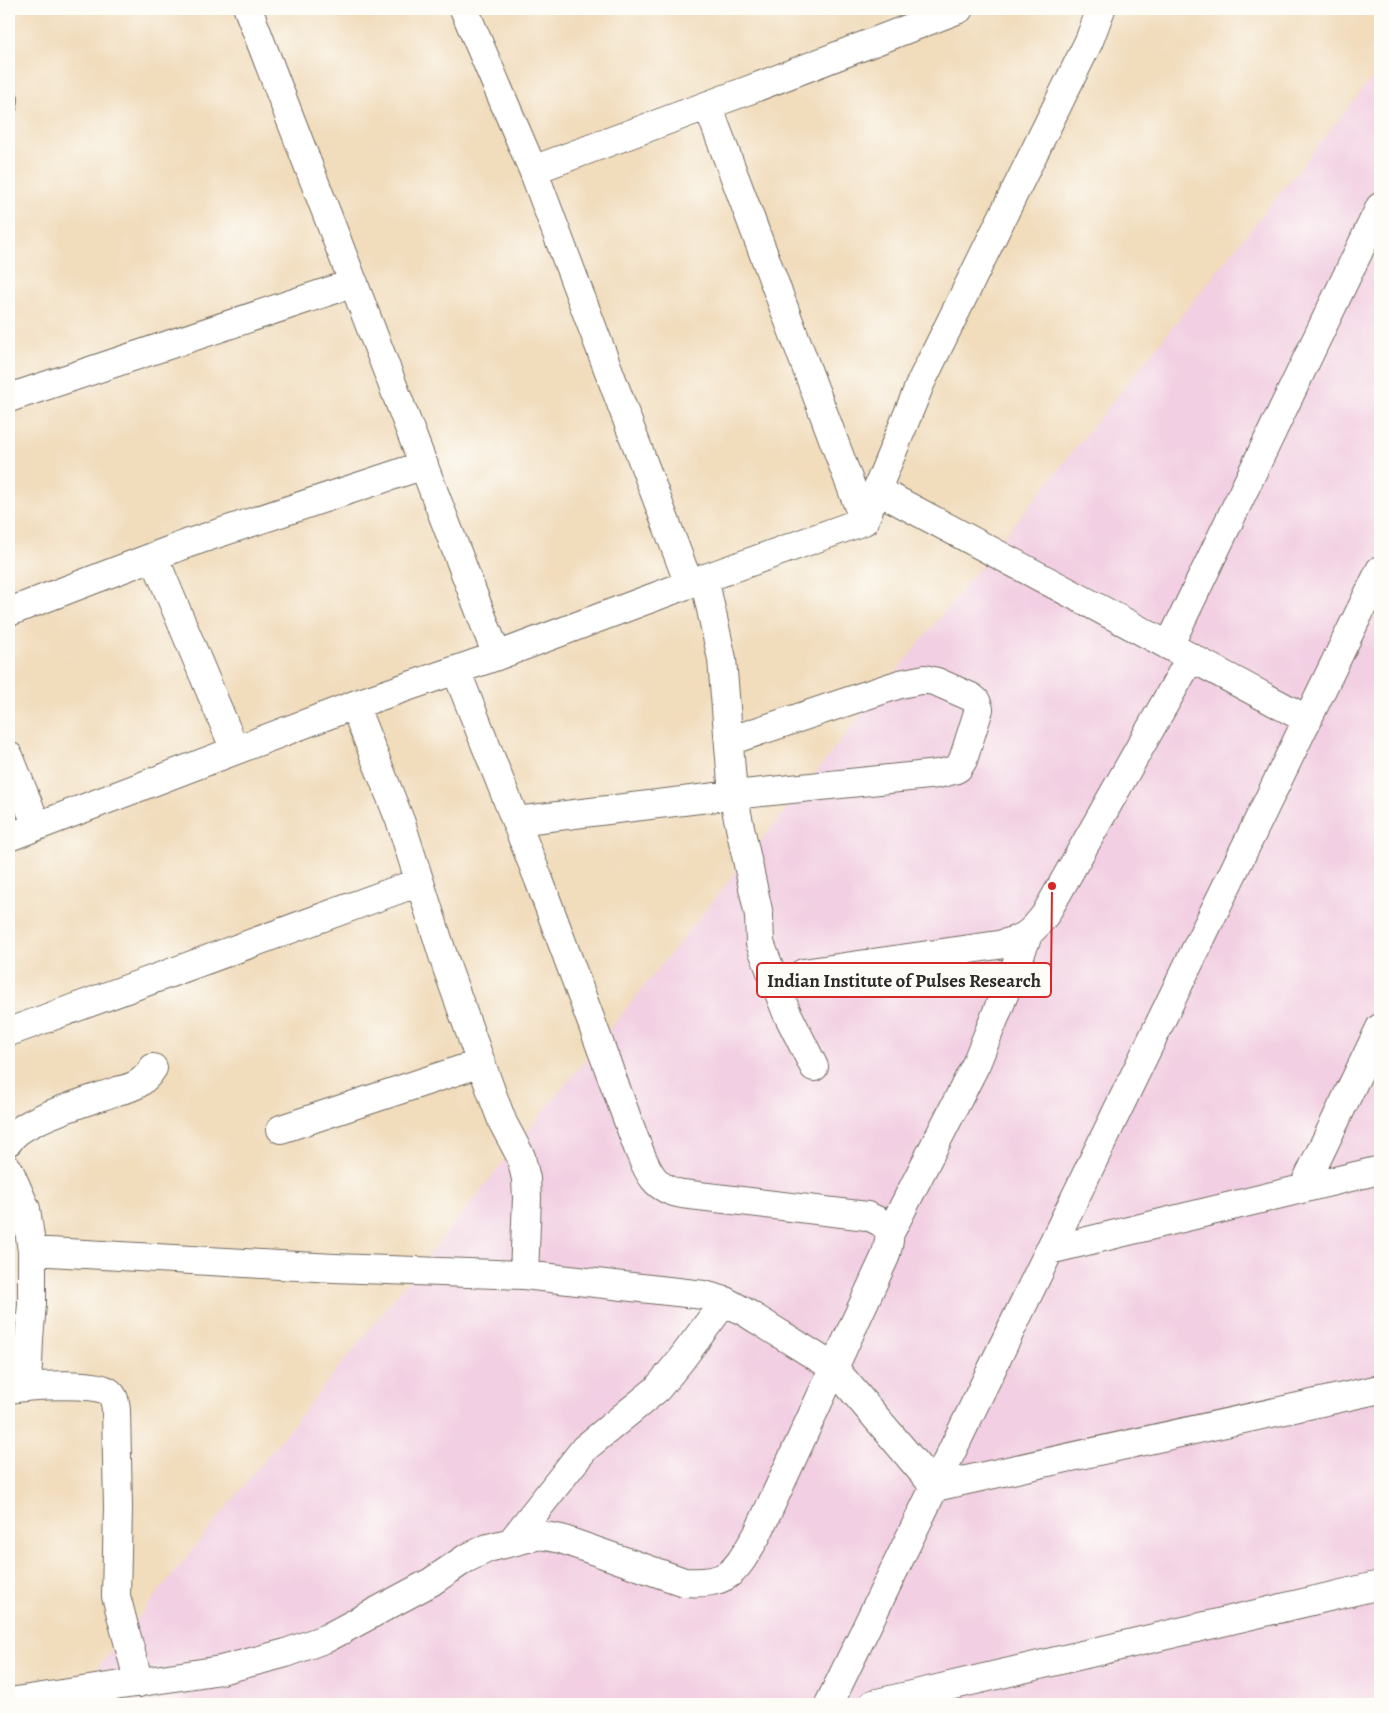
<svg xmlns="http://www.w3.org/2000/svg" width="1389" height="1713" viewBox="0 0 1389 1713" font-family="Alegreya,serif">
  <style>
    .built { fill: #f2cfe2 }
    .lines { fill: none; stroke-linecap: round; stroke-linejoin: round }
    .lane-casing { stroke: #70695e; stroke-width: 18 }
    .street-casing { stroke: #70695e; stroke-width: 30 }
    .lane { stroke: #fff; stroke-width: 15 }
    .street { stroke: #fff; stroke-width: 28 }
    .leader { fill: none; stroke: #d62828; stroke-width: 2 }
    .callout-dot { fill: #d62828; stroke: #fdfcf7; stroke-width: 2 }
    .callout { fill: #fdfcf7; stroke: #d62828; stroke-width: 2 }
    .callout-label { font-size: 19px; text-anchor: middle; font-weight: bold; fill: #2b2b2b }
  </style>
  <rect width="100%" height="100%" fill="#fdfcf7"/>
  <filter id="ink" filterUnits="userSpaceOnUse"><feTurbulence type="fractalNoise" baseFrequency=".02" numOctaves="2"/><feDisplacementMap in="SourceGraphic" scale="10" xChannelSelector="R" yChannelSelector="G"/><feConvolveMatrix kernelMatrix="1 2 1 2 8 2 1 2 1" color-interpolation-filters="sRGB"/></filter>
  <filter id="wash" filterUnits="userSpaceOnUse"><feTurbulence type="fractalNoise" baseFrequency=".0096" numOctaves="4" result="noise"/><feDisplacementMap in="SourceGraphic" scale="20" xChannelSelector="R" yChannelSelector="G"/><feGaussianBlur stdDeviation="1.12" result="paint"/><feColorMatrix in="noise" values="0 0 0 0 0 0 0 0 0 0 0 0 0 0 0 0 0 1.4 0 .05"/><feComposite in="paint" operator="in"/></filter>
  <g filter="url(#wash)">
    <rect width="100%" height="100%" fill="#f1dcbc"/>
    <path class="built" d="M1380,68V1704H69Z"/>
  </g>
  <g filter="url(#ink)">
    <g class="lines">
      <defs>
        <path id="lane" d="M9,96L10,99L9,106"/>
        <path id="street" d="M248,9L497,656
          M464,9L533,170L749,90L959,9
          M708,106L864,521
          M533,170L689,584L864,521L921,382L1089,41L1101,9
          M9,398L354,283
          M877,490L1308,720
          M154,557L235,750
          M704,578L722,659L733,795L759,915L760,943L786,1011L814,1067
          M9,612L189,543L424,465
          M1169,646L1380,207
          M354,705L401,823L447,968L495,1102L503,1123L521,1157L526,1179L527,1198L524,1275
          M9,756L37,826
          M516,821L733,795L938,774L954,770L958,768L963,760L979,709L976,701L971,697L937,682L925,679L900,684L729,741
          M9,837L354,705L497,656L689,584
          M803,973L998,945C1023,939 1029,936 1045,915L1191,657
          M9,1032L419,882
          M281,1129L481,1063
          M9,1141C22,1119 92,1100 117,1091C135,1087 143,1083 153,1068
          M9,1170L26,1209L32,1251V1304L29,1339L27,1386
          M1303,1188L1380,1028
          M890,1233L976,1064L1028,935
          M1050,1250L1380,1170
          M32,1251L334,1268L524,1275L704,1295L725,1301L745,1312L833,1367L935,1487L1380,1389
          M9,1389C27,1386 97,1381 109,1392C115,1397 115,1403 116,1410L118,1508L116,1596L139,1683
          M512,1541L585,1448L657,1389L680,1361L725,1301
          M9,1702L221,1670L286,1653L327,1638L431,1582L465,1559L488,1548L540,1535L561,1539L684,1582C731,1585 735,1571 757,1535L885,1257C892,1233 893,1226 867,1216L682,1194C654,1189 648,1172 638,1148L539,880L456,670
          M829,1704L1380,570
          M873,1704L1380,1585"/>
      </defs>
      <use href="#lane" class="lane-casing"/>
      <use href="#street" class="street-casing"/>
      <use href="#lane" class="lane"/>
      <use href="#street" class="street"/>
    </g>
  </g>
  <path class="leader" d="M1052 886L1051 980"/>
  <circle class="callout-dot" cx="1052" cy="886" r="5"/>
  <rect class="callout" x="757" y="963" width="294" height="34" rx="5"/>
  <g class="callout-label">
    <text x="904" y="987">Indian Institute of Pulses Research</text>
  </g>
  <rect width="1389" height="1713" fill="none" stroke="#fdfcf7" stroke-width="30"/>
</svg>
